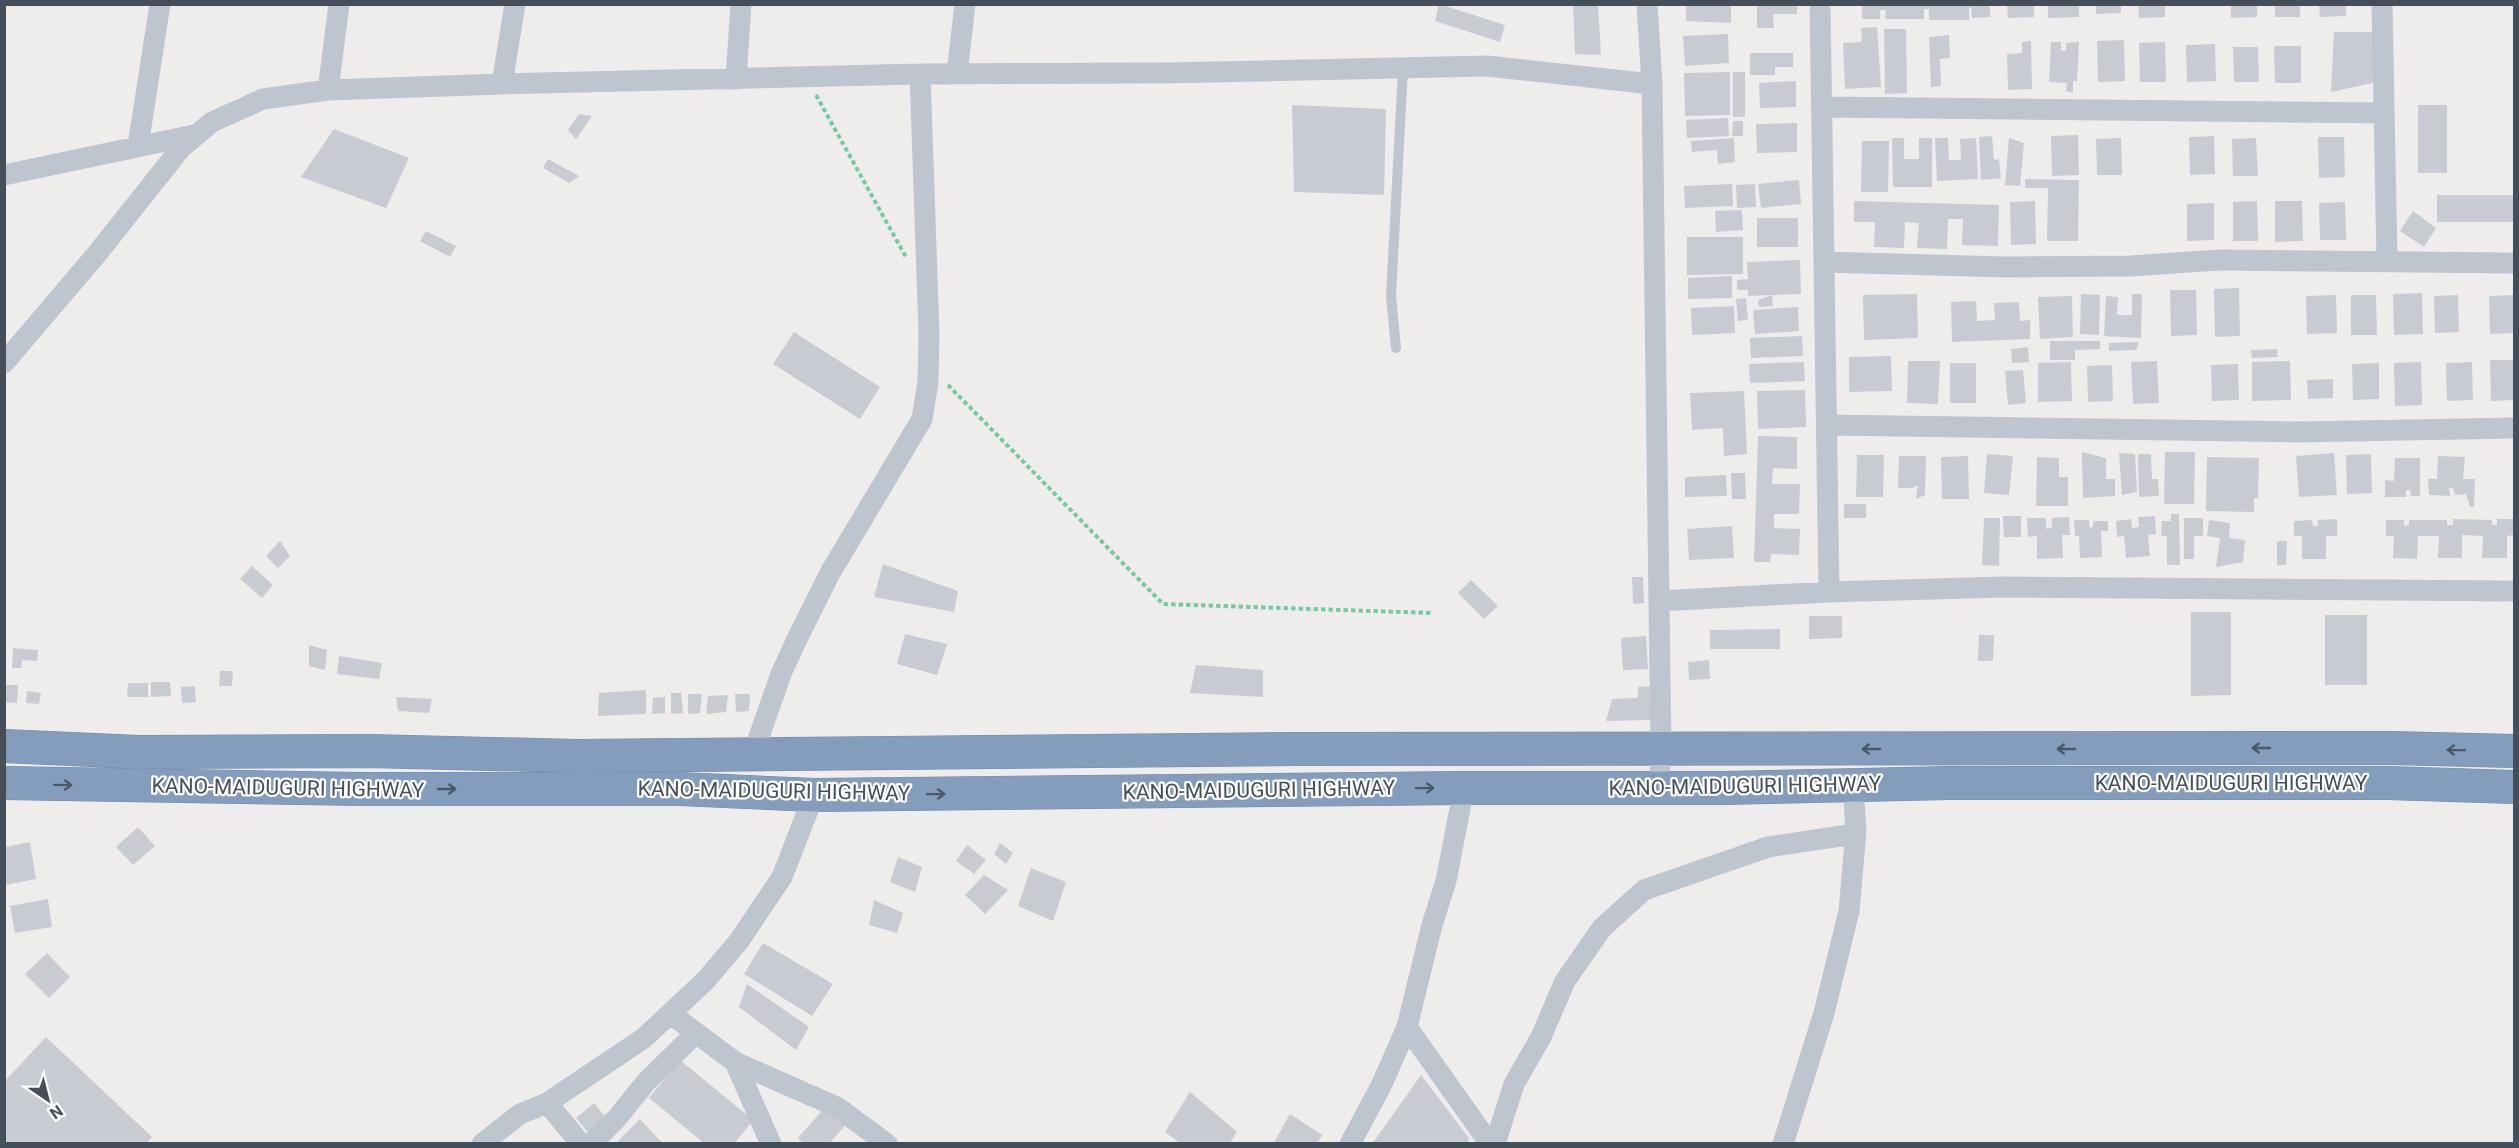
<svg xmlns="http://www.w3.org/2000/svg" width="2519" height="1148" viewBox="0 0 2519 1148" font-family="Roboto,sans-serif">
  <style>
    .building { fill: #c9cbd3 }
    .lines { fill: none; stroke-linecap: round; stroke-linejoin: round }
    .highway-casing { stroke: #6f88a8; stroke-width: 34 }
    .path { stroke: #72cca3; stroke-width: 4; stroke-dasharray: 4.5 3; stroke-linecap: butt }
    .lane { stroke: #bdc6cf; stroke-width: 10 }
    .street { stroke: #bdc6cf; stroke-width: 21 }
    .highway { stroke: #849dbc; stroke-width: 33 }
    .oneway { stroke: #4b5764 }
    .labels { text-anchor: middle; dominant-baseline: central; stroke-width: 4.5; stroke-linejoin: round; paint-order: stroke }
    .street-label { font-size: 21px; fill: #454f5a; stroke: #fff }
  </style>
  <rect width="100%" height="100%" fill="#efedec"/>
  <path class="building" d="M1439,4L1505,25L1500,42L1435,21Z
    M1573,4H1598L1601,55L1575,54Z
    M1686,4H1731V23L1686,21Z
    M1757,4H1797V14H1773L1774,28H1757Z
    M1862,4H1990V17L1972,18L1971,7L1969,8V20H1929V9H1924V19H1885L1886,10H1880V19H1862Z
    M2007,4H2034V17L2008,18Z
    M2048,4H2079V17L2048,18Z
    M2096,4H2121V13L2096,14Z
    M2138,4H2165V17L2139,18Z
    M2231,4H2257V17L2231,18Z
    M2275,4H2300V17H2275Z
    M2319,4H2346V16L2320,17Z
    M1877,27L1881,87L1845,89L1843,43L1862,42L1861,28Z
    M1884,29H1906L1907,93L1885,94Z
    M2334,32H2373L2377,82L2331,92Z
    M1728,34L1729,63L1685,66L1683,36Z
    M1949,35L1950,58L1940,59L1941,86L1931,87L1929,37Z
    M2124,40L2125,81L2098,82L2097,41Z
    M2031,41L2032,89L2008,90L2007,54L2022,53V42Z
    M2051,42H2061V51H2066V43L2079,42L2077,81H2073V93L2066,91L2067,83L2049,82Z
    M2165,42L2166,82H2140L2139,43Z
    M2215,44L2216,81L2187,82L2186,45Z
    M2274,46H2301V83H2275Z
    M2233,47H2258L2259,82H2234Z
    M1750,53H1793V67H1775V75H1750Z
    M1730,72V115L1685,116L1684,73Z
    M1733,72H1745V117H1733Z
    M1796,81V107L1760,108L1759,83Z
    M1292,105L1386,109L1384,195L1294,192Z
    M2418,105H2447V173H2418Z
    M579,114L592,116L576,139L568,130Z
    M1728,118L1729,136L1687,138L1686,120Z
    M1733,121H1743V136H1732Z
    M1797,123V152L1757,153L1756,124Z
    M334,129L409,158L386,208L301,177Z
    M2078,135L2079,175L2052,176L2051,136Z
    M1992,136L1994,160L1999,159L2001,178L1981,180L1979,137Z
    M2214,136L2215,174L2190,175L2189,137Z
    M2318,137H2344L2345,177L2319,178Z
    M1734,138L1735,162L1718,164L1717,150L1692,152L1691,141Z
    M1892,138H1904V159H1919V138H1932V187H1893Z
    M1935,138H1948L1949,160H1961L1960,139L1976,138L1978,179L1937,181Z
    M2009,138L2024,143L2020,186L2005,185Z
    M2121,138L2122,175H2097L2096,139Z
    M2256,138L2258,176H2233L2232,139Z
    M1862,141H1889L1888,192H1861Z
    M548,159L579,176L569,183L543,168Z
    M2025,179L2079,180L2078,241H2047L2048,188H2025Z
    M1799,180L1801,204L1761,208L1758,184Z
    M1732,184L1733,206L1685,208L1684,186Z
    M1755,184L1756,207L1737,208L1736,185Z
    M2437,195H2514V222H2437Z
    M1854,201L1999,205L1998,246L1962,245L1963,219H1948L1947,249L1917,248L1919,223L1905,222L1904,248L1874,247L1875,222H1854Z
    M2035,201L2036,244L2011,245L2010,202Z
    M2257,201L2258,241H2233V202Z
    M2275,201H2302L2303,241L2275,242Z
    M2345,202L2346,240H2320L2319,203Z
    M2214,203V240L2187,241V204Z
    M1742,210L1743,230L1716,232L1715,211Z
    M2413,211L2436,228L2424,247L2400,231Z
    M1757,218H1798V247H1757Z
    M426,231L456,246L450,257L420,241Z
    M1687,237H1743V274L1687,275Z
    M1800,260L1801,294L1772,295L1773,306L1759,307L1758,300L1772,295L1748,296V290H1737V280L1748,279L1747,262Z
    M1732,276V298L1688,299V278Z
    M2239,288L2240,336L2215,337L2214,289Z
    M2170,290H2196L2197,335L2171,336Z
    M2422,293L2423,334L2394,335L2393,294Z
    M1917,294L1918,338L1864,340L1863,295Z
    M2081,294L2100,295L2099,335L2080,334Z
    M2132,294H2142L2141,338L2104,336L2106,296L2118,297L2117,315H2132Z
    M2336,295L2337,333L2307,334L2306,296Z
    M2351,295H2376L2377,335H2351Z
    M2458,295L2459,332L2435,333L2434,296Z
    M2514,295V333L2490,334L2489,296Z
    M2072,296L2073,337L2040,339L2038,297Z
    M1746,298L1748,320L1738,321L1736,299Z
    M1976,301L1977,321L1995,320L1994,303L2019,302L2020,321L2030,320V339L1952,342L1951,302Z
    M1734,306L1735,333L1692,335L1691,308Z
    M1798,307L1799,331L1755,334L1753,310Z
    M794,332L880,387L860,419L773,364Z
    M1802,336L1803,356L1751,358L1750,338Z
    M2050,341H2100V349L2075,350V360H2050Z
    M2139,342L2136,350L2109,351V343Z
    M2028,347L2029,362L2012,363L2011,349Z
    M2277,349L2278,357L2252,358L2251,350Z
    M1891,356L1892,391L1849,392V357Z
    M2490,360H2514V400L2491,401Z
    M1908,361H1940L1938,404L1907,403Z
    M2157,361L2159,403L2133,404L2131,362Z
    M2290,361L2291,400L2252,401V362Z
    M1804,362L1805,381L1750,383L1749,364Z
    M2071,362L2072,401L2038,402V363Z
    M2421,362L2422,405L2395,406L2394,363Z
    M2472,362L2473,400L2447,401L2446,363Z
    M1950,363H1976V403H1950Z
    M2379,363V399L2353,400L2352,364Z
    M2238,364L2239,400L2212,401L2211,365Z
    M2112,365L2113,401L2088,402L2087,366Z
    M2023,370L2026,403L2008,405L2005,371Z
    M2333,379V398L2308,399L2307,380Z
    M1805,390L1806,427L1758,429L1757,391Z
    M1744,391L1747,454L1724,456L1723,428L1692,430L1690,393Z
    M1758,436L1797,437V469L1773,468L1772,484H1800L1799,514H1774V528L1800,529L1799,555L1771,554L1770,562H1754Z
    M2082,452L2106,458V479H2115V496L2083,498Z
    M2165,452H2195L2194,504H2164Z
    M2119,453L2135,454L2137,492L2122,495Z
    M2334,453L2337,495L2299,497L2296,456Z
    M1987,454L2013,456L2009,495L1984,493Z
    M2138,454H2151L2152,479H2158L2159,496L2139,497Z
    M2371,454L2372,493L2347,494L2346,455Z
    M1857,455H1884L1883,497H1856Z
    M1899,456H1926L1925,495L1916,499L1918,485L1912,488H1898Z
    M1968,456L1969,499H1942L1941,457Z
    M2438,456L2465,457L2463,479H2475L2474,507H2470L2466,494L2455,495L2453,488H2449L2450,496L2429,495L2428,479H2437Z
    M2037,457L2059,458V477H2068V506H2036Z
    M2207,457L2259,458L2258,498H2254V512L2206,511Z
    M2395,458H2420V496H2411L2410,490H2406V497H2385V480L2394,481Z
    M1731,473H1745L1746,499H1732Z
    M1726,475L1727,496L1685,497V477Z
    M1844,504H1866V518H1844Z
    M2171,514H2179L2180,565H2167V536H2161L2162,521H2171Z
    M2003,516H2021V537H2004Z
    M2155,516L2156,534L2148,535L2150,556L2126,558L2124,536L2117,537L2116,521L2131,519L2132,528L2139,527L2138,517Z
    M2069,517L2070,535H2062L2063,558L2037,559V536L2028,537L2027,518H2046V529L2052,527V518Z
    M1984,518H2000L1999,566L1982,565Z
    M2184,518H2203V536H2194V559H2184Z
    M2337,519V536H2326V559H2302V536H2294V521L2312,520L2313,526H2318V520Z
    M2453,519L2492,520V525H2497V519H2514V535L2507,536V558H2482L2483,536L2462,535V558H2438L2439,536H2418L2417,559L2393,558L2394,536H2386V520H2404V526L2409,525V520H2447V525H2453Z
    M2074,520H2089V527L2092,528L2094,521H2108V531H2101L2102,557L2080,558L2079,536H2075Z
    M2209,520L2230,523L2229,538L2245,540L2243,562L2216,567L2220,538L2207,536Z
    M1732,526L1734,558L1689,560L1687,529Z
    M280,541L290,556L278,568L266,556Z
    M2277,541H2287L2286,565H2277Z
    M883,564L958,591L954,612L874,597Z
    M252,566L273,585L262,598L240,579Z
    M1632,577H1643L1644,603L1633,604Z
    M1471,580L1498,606L1484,619L1458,593Z
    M2191,612H2231V695L2191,696Z
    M2325,615H2367V685H2325Z
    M1809,616H1842V638L1809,639Z
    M1780,629V649H1710V630Z
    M905,634L947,644L937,675L897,664Z
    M1979,635H1994L1993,661H1978Z
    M1646,636L1648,669L1623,670L1621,638Z
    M309,645L327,650L325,670L309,666Z
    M13,648L38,650L37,661L22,660L21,668H12Z
    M339,656L382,663L379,679L337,674Z
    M1709,660L1710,679L1689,680L1688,662Z
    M1196,665L1263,670V697L1190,693Z
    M220,671H233L232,686H219Z
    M151,682H170L171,696L151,697Z
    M128,683H148V697H127Z
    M4,685H18L17,703L4,702Z
    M195,686L196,702L182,703L181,687Z
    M1651,686V720L1606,721L1612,699L1638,698V687Z
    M646,690V714L598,716L599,693Z
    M27,691L41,693L39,704L26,703Z
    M671,693H681L683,713L671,714Z
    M688,694H702L700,713L688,714Z
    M735,694H750L749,711L736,712Z
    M728,695L726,712L706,714L708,696Z
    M396,697L432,699L429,713L398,711Z
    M665,697V713L652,714L653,698Z
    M138,827L155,846L133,865L116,847Z
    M30,842L36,879L5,885V847Z
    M1000,843L1013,853L1006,864L994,854Z
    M967,845L986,860L974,874L956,861Z
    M898,857L922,867L915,892L890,882Z
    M1031,868L1066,882L1053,921L1018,906Z
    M984,875L1008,890L985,914L965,895Z
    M48,899L52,927L15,933L10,906Z
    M874,900L903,913L897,933L869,925Z
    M763,943L833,984L812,1016L744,974Z
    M47,953L70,977L49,998L25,974Z
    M747,984L809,1027L796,1050L739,1007Z
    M46,1037L152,1137L146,1144H4V1082Z
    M680,1060L753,1120L734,1144H705L649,1098Z
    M1421,1075L1469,1138L1467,1144H1372Z
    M1190,1092L1237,1132L1229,1144H1181L1165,1132Z
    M594,1103L608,1120L590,1135L576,1118Z
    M827,1105L847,1123L829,1144H804L798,1138Z
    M1290,1114L1322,1135L1317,1144H1273Z
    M640,1119L663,1144H615Z"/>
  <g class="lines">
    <defs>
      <path id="highway" d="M4,746L138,752L369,751L577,756L1293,749L2391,748L2514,751
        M4,783L363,789H680L814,795L1464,788H1723L1950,783H2388L2514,787"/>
    </defs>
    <use href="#highway" class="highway-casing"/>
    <path class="path" d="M816,95L907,259
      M948,385L1163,604L1431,613"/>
    <path class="lane" d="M1396,348L1391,296L1403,69"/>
    <path class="street" d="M1647,4L1652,84L1661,750L1659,788
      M1820,4L1829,592
      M2382,4L2387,261
      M957,74L965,4
      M736,79L741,4
      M502,84L515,4
      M328,90L339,4
      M1822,107L2384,113
      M138,146L160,4
      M4,175L194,135
      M1824,262L2006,267L2130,266L2220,260L2514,263
      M4,363L96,255L181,148L212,122L263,99L328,90L502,84L920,74L1165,73L1487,66L1652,84
      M1828,425L2298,432L2514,428
      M1659,601L1829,592L2003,587L2514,591
      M753,754L781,674L797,639L830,573L922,419L928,382L929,334L920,74
      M671,1014L735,1062L837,1107L887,1144
      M1407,1027L1490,1144
      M735,1062L771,1144
      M547,1103L581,1144
      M482,1144L520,1114L547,1103L644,1038L705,981L739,941L782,877L814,795
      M591,1144L617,1118L646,1082L695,1034
      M1350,1144L1381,1086L1407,1027L1432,925L1446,881L1464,788
      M1495,1144L1514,1084L1541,1037L1565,981L1602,928L1644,890L1768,847L1848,835L1856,831L1853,785
      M1783,1144L1824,1013L1849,911L1856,831"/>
    <use href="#highway" class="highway"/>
  </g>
  <defs><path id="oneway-shaft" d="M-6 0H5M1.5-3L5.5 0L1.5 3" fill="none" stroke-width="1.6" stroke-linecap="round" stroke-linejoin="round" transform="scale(1.5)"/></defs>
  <g class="oneway">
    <use href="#oneway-shaft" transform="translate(2261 748) rotate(180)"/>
    <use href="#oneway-shaft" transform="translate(1871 749) rotate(180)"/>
    <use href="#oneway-shaft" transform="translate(2066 749) rotate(180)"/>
    <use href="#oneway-shaft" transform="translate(2456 750) rotate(-179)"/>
    <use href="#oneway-shaft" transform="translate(63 785) rotate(1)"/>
    <use href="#oneway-shaft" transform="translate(1425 788) rotate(-1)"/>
    <use href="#oneway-shaft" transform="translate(447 789)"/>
    <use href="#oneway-shaft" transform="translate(936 794) rotate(-1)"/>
  </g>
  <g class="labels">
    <g class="street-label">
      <text x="2231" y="783">KANO-MAIDUGURI HIGHWAY</text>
      <text transform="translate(1745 786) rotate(-1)">KANO-MAIDUGURI HIGHWAY</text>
      <text transform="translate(288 788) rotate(1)">KANO-MAIDUGURI HIGHWAY</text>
      <text transform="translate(1259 790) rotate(-1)">KANO-MAIDUGURI HIGHWAY</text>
      <text transform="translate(774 791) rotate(1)">KANO-MAIDUGURI HIGHWAY</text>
    </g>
  </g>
  <rect width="2519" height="1148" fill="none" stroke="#454f5a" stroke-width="12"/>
  <g transform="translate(48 1100) rotate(145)" stroke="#ffffff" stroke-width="4.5" paint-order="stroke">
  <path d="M0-4.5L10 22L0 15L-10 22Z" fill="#454f5a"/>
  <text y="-9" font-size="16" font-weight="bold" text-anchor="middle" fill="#454f5a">N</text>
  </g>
</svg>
